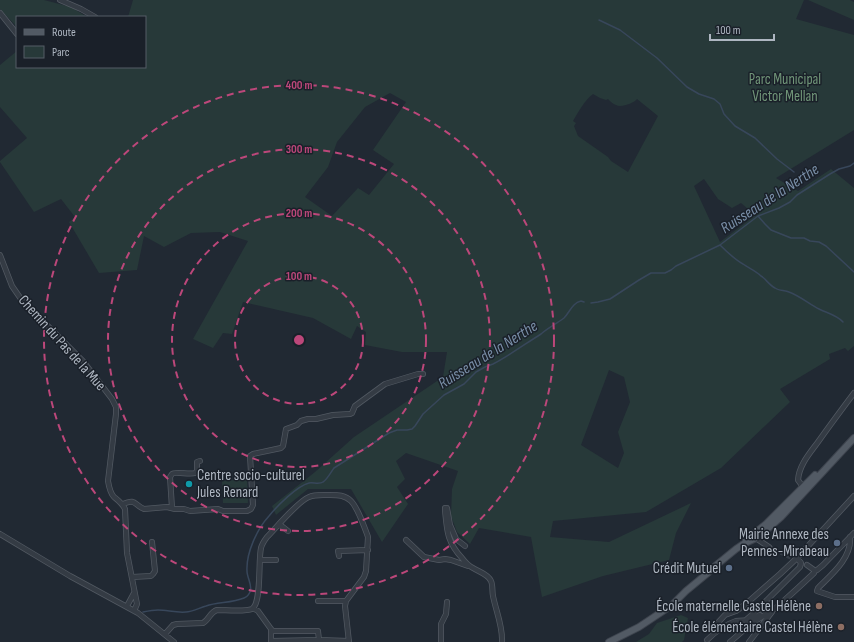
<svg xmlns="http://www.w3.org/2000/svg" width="854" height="642" viewBox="0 0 854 642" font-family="'Sofia Sans Condensed',sans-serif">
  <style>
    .green { fill: #273939; fill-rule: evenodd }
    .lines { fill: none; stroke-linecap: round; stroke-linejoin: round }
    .stream { stroke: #38475b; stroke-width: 1.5 }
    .minor-tunnel { stroke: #363e48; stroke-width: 4.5; stroke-dasharray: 4.5 2; stroke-linecap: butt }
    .minor-casing { stroke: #525962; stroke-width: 6 }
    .major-casing { stroke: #3e444e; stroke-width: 8 }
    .minor { stroke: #343b44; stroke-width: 4.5 }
    .major { stroke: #525a64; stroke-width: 6 }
    .ring { fill: none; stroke: #bc477a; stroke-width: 2; stroke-dasharray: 7 5 }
    .culture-dot { fill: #0f9aa8; stroke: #1a2029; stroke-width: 1.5 }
    .service-dot { fill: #5c6f8a; stroke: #1a2029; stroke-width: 1.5 }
    .education-dot { fill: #8d6e63; stroke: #1a2029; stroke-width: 1.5 }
    .labels { text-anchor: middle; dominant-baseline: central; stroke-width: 3; stroke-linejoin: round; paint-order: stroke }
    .park-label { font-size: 15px; fill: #709578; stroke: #1a2029 }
    .street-label { font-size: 15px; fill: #aeb6c1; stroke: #1a2029 }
    .poi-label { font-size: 15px; fill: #aeb6c1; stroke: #1a2029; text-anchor: end }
    .water-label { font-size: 16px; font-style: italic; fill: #798ea7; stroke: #1a2029 }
    .centre { fill: #bc477a; stroke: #1a2029; stroke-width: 2 }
    .ring-label { font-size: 12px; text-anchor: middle; font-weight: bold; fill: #bc477a; stroke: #1a2029; stroke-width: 3; stroke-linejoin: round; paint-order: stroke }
  </style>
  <rect width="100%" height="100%" fill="#212933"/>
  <path class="green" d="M0,0H44L71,7L87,17H17V27L0,9Z
    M133,0H804L796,19L854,35V130L776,178L798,191L831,169L854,188V346L848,351L845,348L829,354L830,359L780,389L790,402L721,468L646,512L553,521L550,537L609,542L691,503L676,533L669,560L603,576L542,597L531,537L479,528L470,544L457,532L451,516L452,489L458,471L406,453L396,461L405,479L397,487L408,504L382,542L351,489H308L276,515L272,506L315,472L354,437L443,377L447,352H402L365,345L366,332L357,326L351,339L313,318L243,302L232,334L223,333L213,348L193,339L248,241L220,232L191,233L164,247L144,236L137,270L99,273L69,222L75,217L61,199L34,212L0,162V161L27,138L0,107V65L17,51V67H145V17H128ZM390,93L406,102L373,150L394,164L369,195L358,188L332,216L305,197L328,167L337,142L365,107ZM593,94L600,98L606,100L608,99C610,101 613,104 616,105C621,108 634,103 637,99L658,116L628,172L611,161L608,157L578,136L574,126L576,123L573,121C579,111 584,101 593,94ZM704,179L718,199L732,208L741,203L748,209L752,207L757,214L720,242L694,186ZM609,370L624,377L630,402L618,432L624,453L618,468L581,445Z
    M808,0H850L854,2V20Z
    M247,479L248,503H223L222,481Z
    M681,615L688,618L684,640L682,642H636L649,634L657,623Z"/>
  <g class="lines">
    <path class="stream" d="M599,20L620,30L657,58L687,87L699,94L714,99L720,104L724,114L735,126L755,138L777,159L794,172
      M758,216L765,224L771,230L791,238H804L810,241L819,242L826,246L854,272
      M720,245C727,252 734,259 743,264C749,268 756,271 761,276C766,279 769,285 775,288C779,291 785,290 789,292C800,296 809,304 819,309C827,313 837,315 843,322
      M591,303L598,302L610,299L639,280L651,273H665L671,270L676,266L720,245L758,216L779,208L790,202L797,195L830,174L839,169L850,166L854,163
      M143,612C148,611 153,610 158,610C167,610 176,613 186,612C192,612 199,608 206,606C218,602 232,603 244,598C247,597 249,594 250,592C253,586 247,578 247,571C246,553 257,529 269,516C277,506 297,486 309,483C313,482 319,485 323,482C327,480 331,472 334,468L389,433L397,430H407L412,429L415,426L423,414L444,395L464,384L476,372L485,367L493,364C510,355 525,344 541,334C548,328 556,324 564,318C570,312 572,303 581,301L584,302"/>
    <path class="minor-tunnel" d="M769,547L807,565"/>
    <defs>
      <path id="minor" d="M60,0L81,9L95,17
        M0,13L17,34
        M0,255L12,286L21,299L83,361L112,399L116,407V414L108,481C109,487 110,493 114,497C119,501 122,503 125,509L127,553L137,604L134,611
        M806,486L803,487L798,480C799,465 810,453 818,442C830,425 842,409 854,393
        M123,504C136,498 134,505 144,509L167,507L175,509H184L190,511L218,509L223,511H247L251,509L253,505L250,456L253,454L281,448L283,446L286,429L297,425L301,421L308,419H316L333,415L350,414L352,413L355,406L385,384L418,374H423
        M172,508L170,477C171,476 171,475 172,474C175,471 190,475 195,473L197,471V462L200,461
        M445,508V510C447,531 447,542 462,558C465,562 469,566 473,568C479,572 488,574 491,581C493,585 492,592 493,596C496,611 503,627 502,642
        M445,508H447L450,525L456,539L465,546
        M279,524L288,531
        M0,534L70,576L138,613L174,642
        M754,537L769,547
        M850,537C852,558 831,575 818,588L817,591L835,597H854
        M406,540L424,557L439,560L445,559L451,560L468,566
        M339,556L338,551L368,550
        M260,560H276
        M807,565L814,570
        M817,570L823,565L854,533
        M132,577L151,576L153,574L155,571L152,542
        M318,601H346
        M127,606L134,593
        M253,608L258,611L271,629L273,631H318L319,640L349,641
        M747,619L759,609L767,600L800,567L801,563L797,558L854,496
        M271,629V641L319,640
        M712,629L725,615L736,611L747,603L780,574L797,558
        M165,634L173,625L177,624L203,623C209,620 210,612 217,610C226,610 245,612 252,609C262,603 258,560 261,548C262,544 264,541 267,537C276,528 298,501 309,497C315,494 324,495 330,495C338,495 345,495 351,501C358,508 363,524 367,534L368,537L366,571L364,577L346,601L345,606L349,642
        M707,640C715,632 724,625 736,621C741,620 747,621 751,620C754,619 757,616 760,615
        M441,642V624L446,614L447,602
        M730,642L752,623L776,608L799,587L814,573
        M749,642L772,612"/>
      <path id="major" d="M746,540L766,524L815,475
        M609,642L639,627L672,605L686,591L709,572L714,567L736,549L745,543L756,538L765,531L781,517L854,438"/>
    </defs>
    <use href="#minor" class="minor-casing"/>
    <use href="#major" class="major-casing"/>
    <use href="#minor" class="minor"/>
    <use href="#major" class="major"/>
  </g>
  <g class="ring">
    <circle cx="299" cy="340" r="64"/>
    <circle cx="299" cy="340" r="127"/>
    <circle cx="299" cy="340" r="191"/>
    <circle cx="299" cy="340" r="255"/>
  </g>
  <circle class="culture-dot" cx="189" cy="484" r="4"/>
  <g class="service-dot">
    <circle cx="837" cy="543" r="4"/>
    <circle cx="729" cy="568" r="4"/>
  </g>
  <g class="education-dot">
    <circle cx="819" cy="606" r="4"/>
    <circle cx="841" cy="627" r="4"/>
  </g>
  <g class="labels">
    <g class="park-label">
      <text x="785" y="79">Parc Municipal<tspan x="785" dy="17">Victor Mellan</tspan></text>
    </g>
    <g class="street-label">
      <text transform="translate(62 343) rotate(48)">Chemin du Pas de la Mue</text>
    </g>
    <g class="poi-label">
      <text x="197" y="475" text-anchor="start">Centre socio-culturel<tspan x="197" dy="17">Jules Renard</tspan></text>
      <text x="829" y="534">Mairie Annexe des<tspan x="829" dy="17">Pennes-Mirabeau</tspan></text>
      <text x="721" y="568">Crédit Mutuel</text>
      <text x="811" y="606">École maternelle Castel Hélène</text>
      <text x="833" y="627">École élémentaire Castel Hélène</text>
    </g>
    <g class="water-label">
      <text transform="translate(770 199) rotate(-33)">Ruisseau de la Nerthe</text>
      <text transform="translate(488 355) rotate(-32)">Ruisseau de la Nerthe</text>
    </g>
  </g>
  <circle cx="299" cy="340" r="6" class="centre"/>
  <g class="ring-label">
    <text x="299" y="89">400 m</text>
    <text x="299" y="153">300 m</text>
    <text x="299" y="217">200 m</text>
    <text x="299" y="280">100 m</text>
  </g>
  <rect x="16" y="16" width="130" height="52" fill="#1a2029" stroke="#555c66"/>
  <rect x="24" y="29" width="20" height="6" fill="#525a64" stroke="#555c66"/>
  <text x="52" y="36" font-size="12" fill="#aeb6c1">Route</text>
  <rect x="24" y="46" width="20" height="12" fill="#273939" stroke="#555c66"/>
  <text x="52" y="56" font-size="12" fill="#aeb6c1">Parc</text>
  <path d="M710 34v6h64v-6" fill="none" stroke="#aeb6c1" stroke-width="2"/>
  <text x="716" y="34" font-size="12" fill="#aeb6c1" stroke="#1a2029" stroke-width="3" paint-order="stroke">100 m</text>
</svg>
